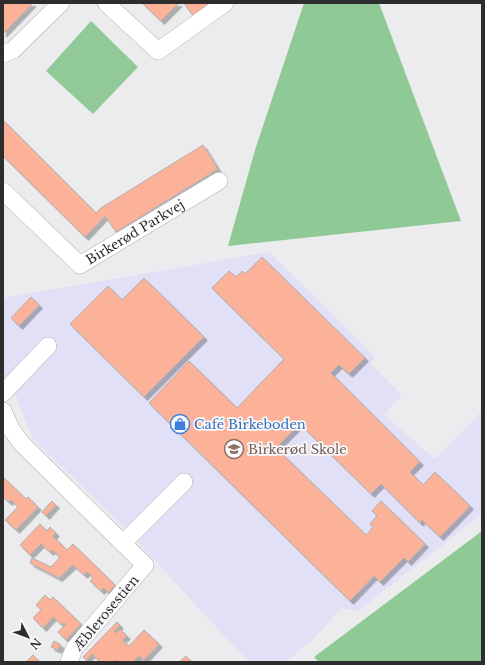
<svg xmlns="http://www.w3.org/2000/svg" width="485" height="665" viewBox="0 0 485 665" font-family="'Libre Baskerville',serif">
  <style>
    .education { fill: #e2e0f6 }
    .green { fill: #92c998 }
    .forest { fill: #8fc995 }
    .building { fill: #fcb199; stroke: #b1aead; filter: url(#shadow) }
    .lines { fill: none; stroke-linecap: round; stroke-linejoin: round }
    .minor-casing { stroke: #aeafb1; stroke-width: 18 }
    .minor { stroke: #fff; stroke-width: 17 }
    .labels { text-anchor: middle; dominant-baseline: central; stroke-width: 3.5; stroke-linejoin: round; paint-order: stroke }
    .street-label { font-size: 13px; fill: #2d2d2e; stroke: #f9fafc }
    .shop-label { font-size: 13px; fill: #366cbe; stroke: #f9fafc; text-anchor: start }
    .education-label { font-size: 13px; fill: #785e54; stroke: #f9fafc; text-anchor: start }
  </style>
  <defs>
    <filter id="shadow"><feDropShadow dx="3.5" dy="3.5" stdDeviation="0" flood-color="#0004"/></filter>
  </defs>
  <rect width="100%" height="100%" fill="#ececee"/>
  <path class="education" d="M269,252L375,357L370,363L402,395L384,415L435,459L482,411V514L358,611L342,608L313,639L286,662H251L241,654L125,528L34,440L29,431L17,398L3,384V298Z"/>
  <path class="green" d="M91,21L138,67L93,114L46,71Z"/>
  <path class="forest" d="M304,3H379L461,221L228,246L255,150Z
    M482,531V662H319L314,657Z"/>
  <path class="building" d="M3,3H33L3,34Z
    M142,3H179L161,21Z
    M184,3H211L193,16Z
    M3,120L96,213L101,208L203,145L218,169L116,232L105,216L85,237L3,156Z
    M262,257L365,358L349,374L339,365L331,373L420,462L410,472L423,485L435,472L470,506L440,537L422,520L420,523L381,484L371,494L300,424L276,448L366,535L373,527L370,524L377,516L372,511L381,501L425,544L408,562L404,558L380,582L374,576L350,601L149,403L189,361L237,408L284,359L212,288L229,271L236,277L242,271L245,274Z
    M144,278L204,337L144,397L70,324L108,286L122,300Z
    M31,297L39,305L19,326L11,318Z
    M3,477L26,499L28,497L38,507L16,530L5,520L18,507L11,500L9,502L3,497Z
    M52,501L56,505L46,516L42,512Z
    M40,524L47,531L50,527L56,533L53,536L67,550L73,544L115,585L108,593L104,588L101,591L90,581L93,578L87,572L84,575L73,565L59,578L30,563L32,558L51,567L60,557L52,550L50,552L41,544L30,555L20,545Z
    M45,595L50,600L53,597L81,624L66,640L58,632L66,624L64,623L62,625L53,617L43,628L33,618L41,610L36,605Z
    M117,622L120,625L114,631L116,633L120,629L127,636L122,640L129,646L144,630L159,644L144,660L139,656L133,662H118L116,660L115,662H100L92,654L86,660L83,657Z
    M54,641L61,645L58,650L51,647Z
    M33,655L40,662H26Z
    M186,656L192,662H179Z"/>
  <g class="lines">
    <defs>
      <g id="minor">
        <path d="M106,3L158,51L225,3"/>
        <path d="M3,54L13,50L61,3"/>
        <path id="s1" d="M3,191L80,265L219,181"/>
        <path d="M3,393L48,346"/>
        <path d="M3,411L11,429L22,444L145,565L74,649L69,662"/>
        <path d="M124,542L184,482"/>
      </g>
    </defs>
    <use href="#minor" class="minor-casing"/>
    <use href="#minor" class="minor"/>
  </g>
  <defs>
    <symbol id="shop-ring" viewBox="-11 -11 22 22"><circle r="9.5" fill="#f9fafc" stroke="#3f7fe0" stroke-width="1.5"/><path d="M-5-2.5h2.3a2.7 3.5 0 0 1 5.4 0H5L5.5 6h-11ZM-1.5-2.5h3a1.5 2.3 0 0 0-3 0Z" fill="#3f7fe0"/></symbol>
    <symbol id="school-ring" viewBox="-11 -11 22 22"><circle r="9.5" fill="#f9fafc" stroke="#8d6e63" stroke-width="1.5"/><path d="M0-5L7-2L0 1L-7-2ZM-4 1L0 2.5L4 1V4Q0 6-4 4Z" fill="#8d6e63"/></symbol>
  </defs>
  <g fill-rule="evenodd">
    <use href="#shop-ring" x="169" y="413" width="22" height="22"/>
    <use href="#school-ring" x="223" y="438" width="22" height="22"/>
  </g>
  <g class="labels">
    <g class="street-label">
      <text stroke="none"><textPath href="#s1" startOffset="171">Birkerød Parkvej</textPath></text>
      <text transform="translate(106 613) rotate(-50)">Æblerosestien</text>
    </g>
    <g class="shop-label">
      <text x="194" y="424">Café Birkeboden</text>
    </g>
    <g class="education-label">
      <text x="248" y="449">Birkerød Skole</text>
    </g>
  </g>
  <rect width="485" height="665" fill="none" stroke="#2d2d2e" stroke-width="8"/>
  <g transform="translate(28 637) rotate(132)" stroke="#f9fafc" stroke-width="3" paint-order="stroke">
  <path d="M0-3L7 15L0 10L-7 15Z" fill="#2d2d2e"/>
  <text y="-6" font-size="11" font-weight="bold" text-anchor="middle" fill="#2d2d2e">N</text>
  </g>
</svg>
